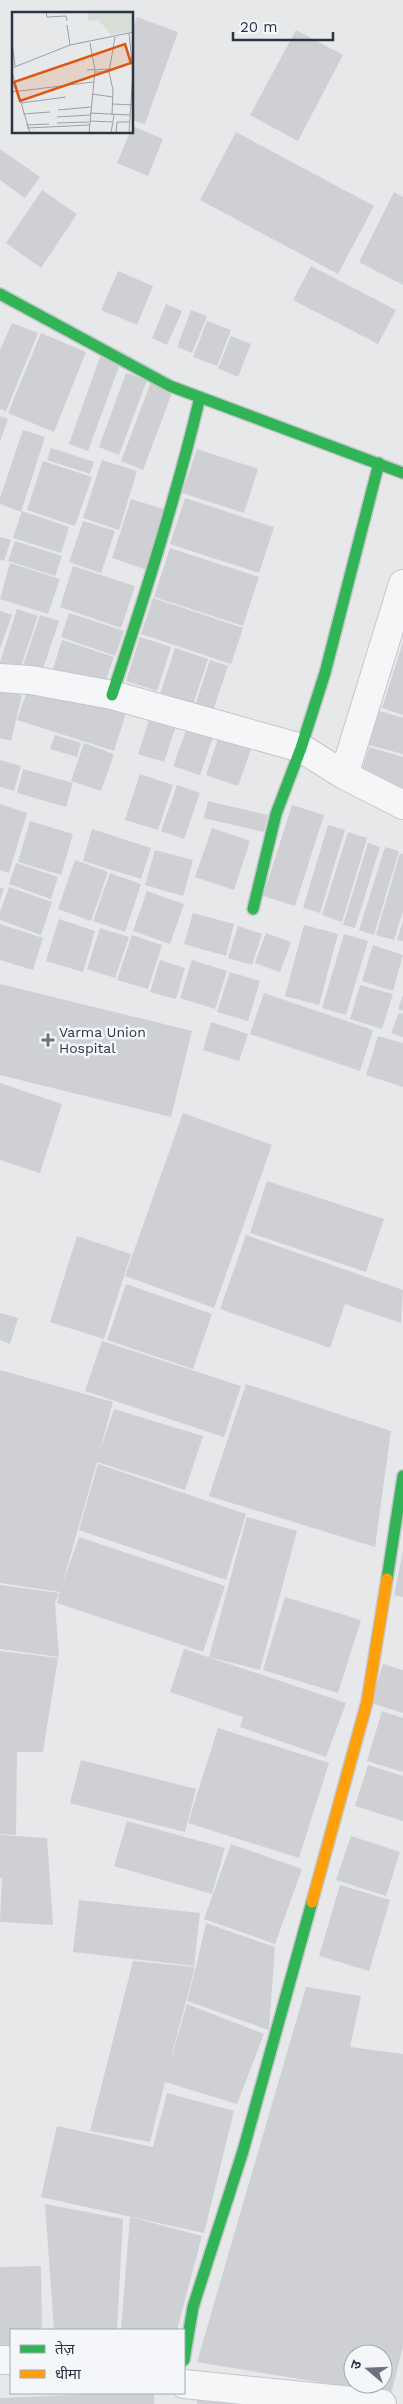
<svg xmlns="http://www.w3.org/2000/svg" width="403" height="2404" viewBox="0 0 403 2404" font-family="'Work Sans','Noto Sans Devanagari',sans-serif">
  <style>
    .building { fill: #ced0d3; fill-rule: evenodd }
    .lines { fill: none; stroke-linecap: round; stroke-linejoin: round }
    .street-casing { stroke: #c4c6c8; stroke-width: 30 }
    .fast-casing { stroke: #c4c6c8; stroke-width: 14 }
    .slow-casing { stroke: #c4c6c8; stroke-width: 14 }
    .street { stroke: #f5f6f7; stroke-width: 28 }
    .fast { stroke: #30b455; stroke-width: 11 }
    .slow { stroke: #ff9f0a; stroke-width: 11 }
    .poi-dot { fill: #6c737f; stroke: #f4f6f9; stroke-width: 2 }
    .labels { text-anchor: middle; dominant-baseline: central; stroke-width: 5; stroke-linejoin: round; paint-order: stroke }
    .poi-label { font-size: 14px; fill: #2b3445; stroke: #f4f6f9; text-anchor: start }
    .inset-road { fill: none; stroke: #9ba0a8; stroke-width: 1 }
    .view { fill: #df570f; fill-opacity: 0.15; stroke: #df570f; stroke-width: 2.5 }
    .inset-edge { fill: none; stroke: #2b3445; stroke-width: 2.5 }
  </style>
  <rect width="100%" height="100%" fill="#e6e8ea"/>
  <path class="building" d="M137,17L178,32L145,124L132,120V30Z
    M296,30L343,55L298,141L250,115Z
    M132,126L163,139L148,176L117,163L130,132H132Z
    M236,132L374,206L338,274L200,200Z
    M0,149L40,177L25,198L0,180Z
    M42,190L77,214L41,268L6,243Z
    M394,192L403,197V285L359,262Z
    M311,266L396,310L378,344L293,300Z
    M118,271L153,286L137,325L101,310Z
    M166,304L182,311L167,345L152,338Z
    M191,310L207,316L192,353L177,347Z
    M207,321L231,330L217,366L193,357Z
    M12,323L38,333L6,411L0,409V350Z
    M41,333L86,352L54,432L8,413Z
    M231,336L251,344L238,377L218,368Z
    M100,357L120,364L88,451L69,444Z
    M126,373L147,380L119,455L99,447Z
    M151,382L173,390L143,470L121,461Z
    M0,416L8,419L0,442Z
    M23,430L45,437L21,512L0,504V498Z
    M51,448L94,462L90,474L47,460Z
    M197,449L258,469L244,513L182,493Z
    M102,460L137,471L119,530L83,518Z
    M43,461L92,477L75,526L27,510Z
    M185,498L274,527L259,573L170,544Z
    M131,499L167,510L147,570L112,558Z
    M22,511L69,527L61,553L13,538Z
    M83,521L115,531L101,573L69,562Z
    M0,537L11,540L4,561L0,560Z
    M15,541L62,556L55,576L8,561Z
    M170,548L259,577L243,626L154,597Z
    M10,563L60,579L48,614L0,599Z
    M73,566L135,586L121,628L60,607Z
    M153,598L243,628L231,664L141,634Z
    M17,609L38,616L18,675L0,669V662Z
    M0,611L12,615L0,649Z
    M69,613L124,631L115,656L61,637Z
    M40,615L59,621L40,678L21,672Z
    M140,637L171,647L157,691L126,681Z
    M62,640L114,657L103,689L52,672Z
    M403,642V715L382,708Z
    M175,648L208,659L193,705L160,694Z
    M210,660L228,666L213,711L195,706Z
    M30,683L126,713L114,751L17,720Z
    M0,690L22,695L11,741L0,738Z
    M376,710L403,718V754L365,744Z
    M151,714L177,723L164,762L138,754Z
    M189,722L215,731L200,775L173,766Z
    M220,733L253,744L238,786L206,775Z
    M55,735L81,743L77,757L50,749Z
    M84,743L114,754L101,791L71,781Z
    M369,747L403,757V788L360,776Z
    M0,760L21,766L14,791L0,787Z
    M23,769L73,783L66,807L17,793Z
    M140,774L173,785L158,830L125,820Z
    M177,785L200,793L184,839L161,831Z
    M208,801L268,815L264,832L204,818Z
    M0,804L27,813L9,873L0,870Z
    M292,805L324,815L295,906L263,896Z
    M30,821L73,834L61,875L18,862Z
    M328,825L345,830L320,913L303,908Z
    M212,828L250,841L234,890L195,877Z
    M92,829L151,848L141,879L83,861Z
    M348,832L367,838L342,922L322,915Z
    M368,843L380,847L355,928L343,925Z
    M385,847L399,851L374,935L359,930Z
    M155,850L193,860L183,896L145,885Z
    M400,853L403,854V911L394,940L376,935Z
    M75,860L108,872L91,921L58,909Z
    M16,863L58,877L51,899L9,884Z
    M110,873L141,884L125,932L93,921Z
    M0,887L4,889L0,900Z
    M9,887L52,902L41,935L0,920V912Z
    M147,891L184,904L170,944L133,931Z
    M193,913L234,924L226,956L184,944Z
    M59,919L95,931L83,972L46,961Z
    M403,921V941L397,940Z
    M0,924L43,938L33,970L0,960Z
    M304,925L338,934L319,1005L285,996Z
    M238,926L262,934L252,965L228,958Z
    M100,928L129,937L115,978L87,969Z
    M266,933L291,942L280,972L255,963Z
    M344,934L368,941L346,1015L322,1008Z
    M132,935L162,945L148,989L117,980Z
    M373,945L403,955L393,991L362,981Z
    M160,960L185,968L176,999L150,992Z
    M192,960L227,971L215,1009L180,998Z
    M230,972L260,981L248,1021L217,1012Z
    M0,984L192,1031L171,1117L0,1075Z
    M360,985L393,994L382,1029L350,1019Z
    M264,993L373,1030L360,1071L250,1034Z
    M403,995V1011L398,1009Z
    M399,1013L403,1014V1037L391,1033Z
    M211,1022L248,1034L239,1061L203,1050Z
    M378,1036L403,1043V1087L366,1075Z
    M0,1083L62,1104L40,1173L0,1160Z
    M183,1113L272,1145L214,1308L125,1276Z
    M267,1181L384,1219L366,1272L250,1233Z
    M246,1235L403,1290L401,1323L345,1304L330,1348L220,1309Z
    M77,1236L131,1254L104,1339L50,1322Z
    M126,1284L212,1314L193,1369L107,1340Z
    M0,1313L18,1318L10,1344L0,1340Z
    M102,1341L241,1386L224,1437L85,1391Z
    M0,1370L113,1402L99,1454L114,1409L203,1436L185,1490L97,1462L62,1585L79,1537L225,1586L203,1652L57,1603L60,1592L0,1583Z
    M246,1384L391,1431L375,1547L209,1496Z
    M98,1464L246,1514L226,1580L79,1530Z
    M247,1517L297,1531L260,1670L209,1657Z
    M403,1551V1597L394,1595Z
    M0,1585L59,1593L55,1603L59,1657L0,1649Z
    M285,1597L361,1620L338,1693L263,1670Z
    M184,1649L346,1703L326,1757L240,1727L243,1717L170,1692Z
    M0,1651L58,1658L43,1752H17L16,1835L0,1834Z
    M383,1664L403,1670V1713L371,1703Z
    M382,1711L403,1718V1772L367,1761Z
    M218,1728L329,1763L299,1858L188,1823Z
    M81,1760L196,1789L185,1832L70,1803Z
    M368,1765L403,1776V1821L355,1806Z
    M127,1821L225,1848L212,1894L114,1866Z
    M0,1835L47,1838L53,1925L0,1922L2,1878H0Z
    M351,1836L400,1852L386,1896L336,1880Z
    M231,1844L302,1869L275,1944L204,1919Z
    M340,1885L390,1900L369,1971L319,1956Z
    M79,1900L200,1913L194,1966L73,1952Z
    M206,1923L275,1947L269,2030L187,2001L196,1967L199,1968L196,1967Z
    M133,1961L195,1967L167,2073L187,2004L264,2034L237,2104L165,2082L150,2142L90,2131Z
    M306,1987L361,1996L350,2047L403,2054V2347L391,2394L197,2362ZM353,2354H383V2384H353Z
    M167,2093L234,2111L204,2233L41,2197L57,2126L153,2147Z
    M45,2204L123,2219L117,2330H54Z
    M130,2217L202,2236L177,2330H121Z
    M41,2266L42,2330H11V2352L0,2353V2267Z
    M122,2393H154V2404H0V2398Z
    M197,2397L273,2404H197Z"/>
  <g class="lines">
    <defs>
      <path id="street" d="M0,678L31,680L112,695L301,748L344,775L403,805
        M344,775L403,584
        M0,2360H11
        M184,2384L382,2404"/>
      <path id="fast" d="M0,294L170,386L403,473
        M112,695C145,596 176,498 200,397
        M253,909L276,814L301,748L325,673L379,463
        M387,1579L403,1476
        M184,2360L193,2307L243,2151L312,1902"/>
      <path id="slow" d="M312,1902L367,1702L387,1579"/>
    </defs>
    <use href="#street" class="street-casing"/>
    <use href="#fast" class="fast-casing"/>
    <use href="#slow" class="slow-casing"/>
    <use href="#street" class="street"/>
    <use href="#fast" class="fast"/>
    <use href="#slow" class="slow"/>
  </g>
  <path class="poi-dot" d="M45.5 1032.5h5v5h5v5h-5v5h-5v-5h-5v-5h5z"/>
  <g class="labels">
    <g class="poi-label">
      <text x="59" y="1032">Varma Union<tspan x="59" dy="16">Hospital</tspan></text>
    </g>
  </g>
  <g transform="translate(12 12)">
    <rect width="121" height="121" fill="#e6e8ea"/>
    <path d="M76,0H121V19L99,23L87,8L76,9Z" fill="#d6ded6"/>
    <path class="inset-road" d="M34,0L35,5L54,4L55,9M55,13L58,33M0,30L3,54M0,56L58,33L122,20M75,58L98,57M0,60L18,121M83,60H97L103,25M97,60L101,78L100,103M0,80L81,70M80,82L101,85M9,91L54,85M101,92L122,93M46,98L79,95M78,101L118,103M11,102L38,100M45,105L78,103M78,109L100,110M45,111L77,110M14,113L37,112M15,116L77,113M77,121L83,58L78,31M99,121L102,103M104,121L105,110H117M117,121L121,60L117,21"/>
    <path class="view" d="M113,32L119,51L8,89L2,70Z"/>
    <rect width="121" height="121" class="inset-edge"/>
  </g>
  <rect x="10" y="2329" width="175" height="65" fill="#f4f6f9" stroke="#a4a8b1"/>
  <rect x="20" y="2345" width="25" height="8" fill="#30b455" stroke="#a4a8b1"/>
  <text x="55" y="2354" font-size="15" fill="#2b3445">तेज़</text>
  <rect x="20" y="2370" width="25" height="8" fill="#ff9f0a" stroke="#a4a8b1"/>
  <text x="55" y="2379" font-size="15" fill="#2b3445">धीमा</text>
  <g transform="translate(368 2369) rotate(289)"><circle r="24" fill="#f4f6f9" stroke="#a4a8b1"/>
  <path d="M0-4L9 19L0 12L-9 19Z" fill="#6c737f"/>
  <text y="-8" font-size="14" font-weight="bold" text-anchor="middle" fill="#2b3445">उ</text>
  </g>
  <path d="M233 32v8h100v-8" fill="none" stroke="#2b3445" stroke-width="2.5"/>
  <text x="240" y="32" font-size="15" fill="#2b3445" stroke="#f4f6f9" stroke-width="4" paint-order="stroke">20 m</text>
</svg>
